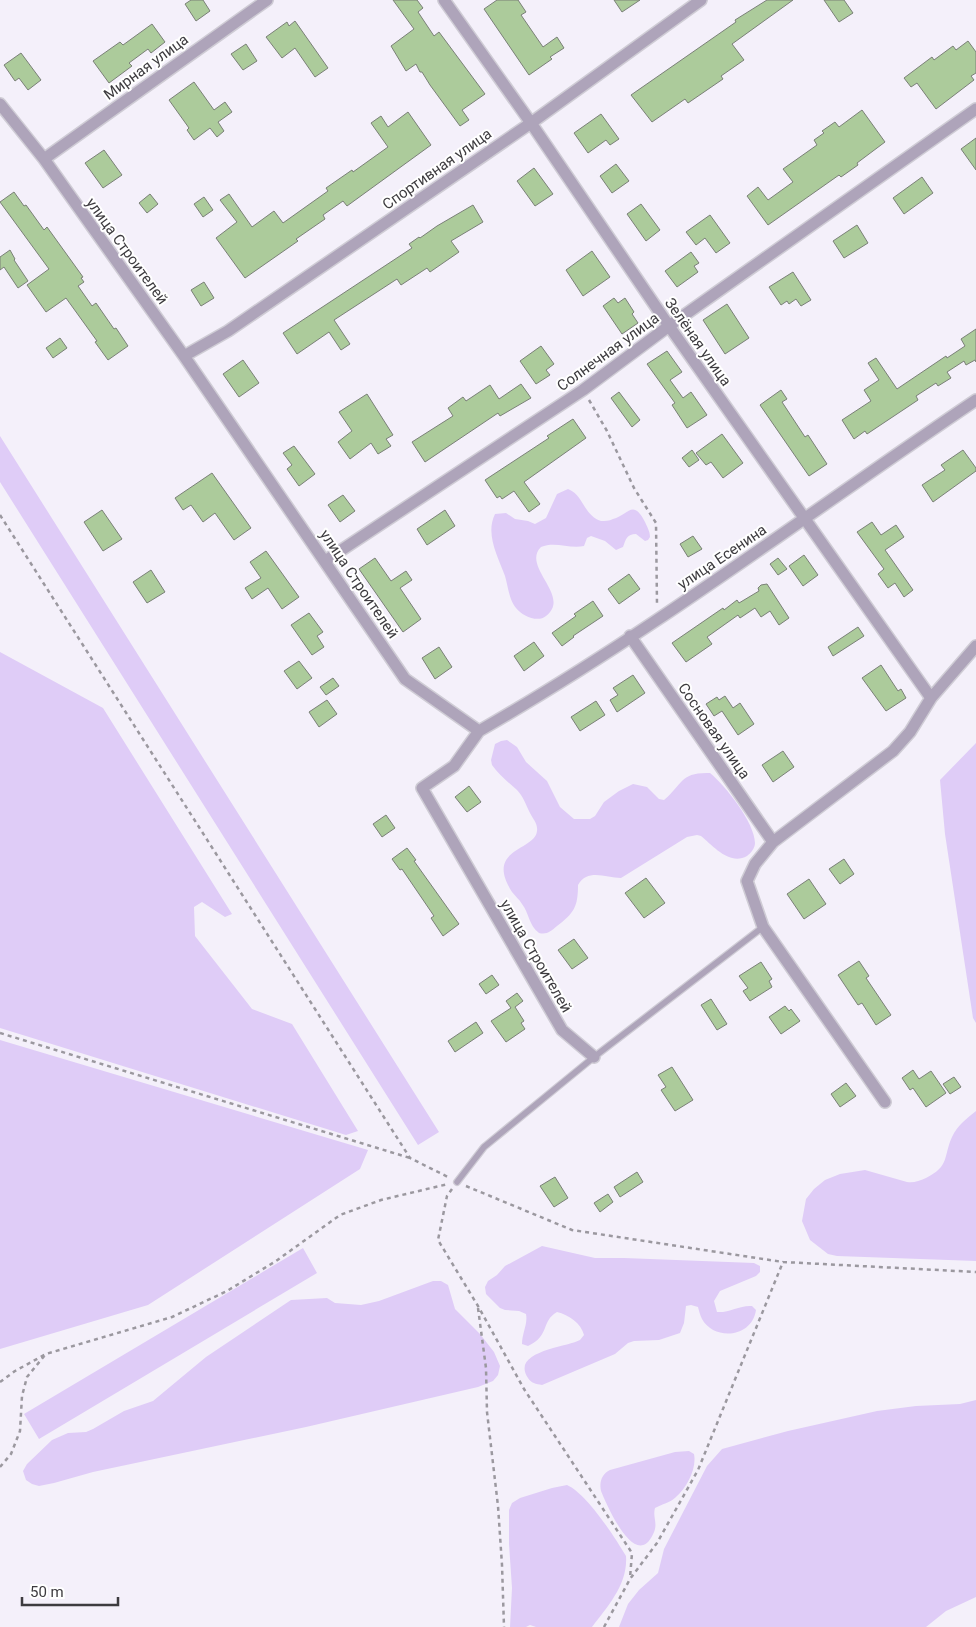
<svg xmlns="http://www.w3.org/2000/svg" width="976" height="1627" viewBox="0 0 976 1627" font-family="Roboto,sans-serif">
  <style>
    .green { fill: #dfccf7 }
    .building { fill: #accb9b; stroke: #7a8077 }
    .lines { fill: none; stroke-linecap: round; stroke-linejoin: round }
    .lane-casing { stroke: #cfccd5; stroke-width: 8 }
    .street-casing { stroke: #cfccd5; stroke-width: 14 }
    .path { stroke: #9b989f; stroke-width: 2.5; stroke-dasharray: 4 4; stroke-linecap: butt }
    .lane { stroke: #aea4ba; stroke-width: 5.5 }
    .street { stroke: #aea4ba; stroke-width: 11 }
    .labels { text-anchor: middle; dominant-baseline: central; stroke-width: 4; stroke-linejoin: round; paint-order: stroke }
    .street-label { font-size: 15px; fill: #3d3b3f; stroke: #fff }
  </style>
  <rect width="100%" height="100%" fill="#f4f0fa"/>
  <path class="green" d="M0,436L439,1132L418,1145L0,482Z
    M568,489C584,495 583,515 601,521C605,521 609,521 613,519C628,515 633,498 645,522C647,527 650,531 650,537L648,540L645,541L636,534C627,534 626,539 623,547L616,550L605,541L591,536L587,538L584,546C569,549 555,541 541,547C521,567 572,596 546,616C538,623 522,616 516,608C509,600 508,586 505,576C498,557 485,534 495,514L506,513L515,519L528,521L535,524L546,518L557,494Z
    M0,652L103,708L232,914L225,917L202,902L194,907L195,936L252,1009L292,1024L358,1131L346,1135L0,1028Z
    M507,740L517,747L526,762L547,781L560,807L574,819H590L595,816L604,802L619,791L633,784L647,787L659,799L664,800C683,784 680,772 710,773C725,785 755,823 755,843C755,848 751,853 747,856C730,866 713,846 701,836L697,835L687,837L621,878C606,878 588,868 578,885C578,907 574,913 557,926C551,931 547,935 539,933C529,926 529,913 522,904C519,899 515,896 512,892C484,848 535,851 537,831C538,824 533,819 530,813C526,805 523,796 517,790C508,782 499,775 492,765L491,760L495,744L501,741Z
    M976,743V1023L973,1018L945,834L940,780Z
    M0,1040L368,1150L360,1169L148,1305L0,1349Z
    M976,1111V1261L837,1256L828,1254L810,1240L802,1221L806,1199L814,1189L825,1180L840,1174L865,1170L907,1182C914,1183 919,1181 926,1178C950,1166 943,1157 952,1137C957,1126 967,1118 976,1111Z
    M542,1246L595,1258H624L754,1263L760,1266V1272L756,1276L720,1291L714,1301L717,1312C729,1313 740,1305 752,1306L756,1310C752,1338 714,1341 702,1319C700,1315 699,1311 698,1307L691,1305L686,1306L684,1323L680,1333L659,1340L634,1341L628,1343L615,1354L542,1385C536,1384 531,1383 528,1378C510,1351 568,1347 580,1340L584,1335C581,1323 569,1315 557,1312C541,1321 550,1336 528,1346L522,1344C522,1333 528,1324 526,1314L519,1311L505,1310L500,1308L486,1294L485,1287L488,1281L497,1275L505,1266Z
    M303,1248L317,1273L39,1439L24,1414Z
    M433,1281H441L448,1285L455,1309L480,1334L494,1352L500,1366L498,1375L493,1381L478,1387L306,1427L93,1472L54,1483L39,1486L32,1484L26,1480L23,1471L27,1464L52,1440L68,1433L86,1432L93,1429L124,1411L153,1401L206,1357L291,1300L327,1298L335,1303L361,1305L379,1301Z
    M976,1400V1597L946,1611L926,1627H619L628,1604L639,1590L658,1573L664,1549L707,1466L722,1449L788,1431L877,1411L916,1406L960,1404Z
    M689,1451L694,1454C697,1468 687,1488 676,1497C670,1503 662,1504 655,1508C652,1519 660,1524 651,1538C633,1567 606,1503 601,1491C599,1482 602,1474 610,1470L675,1452Z
    M567,1485C587,1494 614,1536 626,1556C628,1584 608,1606 592,1627H536L530,1625L526,1627H510L512,1588L509,1544V1510L512,1503L520,1498L552,1488Z"/>
  <path class="building" d="M191,0H203L210,11L196,21L185,4Z
    M393,0H417L423,8L418,12L434,36L439,32L485,94L462,110L469,120L460,126L430,85L422,72H420L416,64L406,71L391,46L414,29Z
    M497,0H518L526,12L521,15L543,47L557,37L564,48L550,57L552,59L529,75L484,9Z
    M614,0H640L622,12Z
    M767,0H793L732,44L744,60L721,76L723,79L688,103L685,99L652,122L631,95L736,22L735,20Z
    M824,0H844L853,13L839,22Z
    M295,21L328,68L315,77L295,48L282,58L266,37L287,22L289,26Z
    M152,24L165,42L151,53L148,49L129,63L132,66L109,83L93,61L120,42L123,45Z
    M968,41L976,52V73L971,76L974,80L936,109L917,83L911,87L904,78L932,57L934,60L953,46L956,50Z
    M246,44L257,61L243,70L231,54Z
    M21,53L41,80L28,90L19,78L15,81L4,65Z
    M194,82L214,110L225,102L232,112L218,122L224,131L217,137L210,128L194,140L187,130L189,128L169,100Z
    M862,110L885,142L857,163L858,165L841,177L839,175L768,225L747,196L758,187L768,200L793,182L783,169L817,145L814,140L824,133L822,131L835,122L839,127Z
    M408,112L431,145L347,206L343,201L323,215L325,219L296,239L298,241L245,278L216,238L237,222L220,200L229,194L252,227L274,211L283,223L328,191L326,188L352,170L353,172L388,147L371,123L381,116L388,127Z
    M601,114L619,139L610,145L606,140L588,153L574,133Z
    M976,138V170L961,149Z
    M104,150L122,175L103,188L85,163Z
    M616,164L629,181L612,193L600,176Z
    M534,168L553,194L535,206L517,181Z
    M922,177L933,193L904,214L893,198Z
    M14,192L24,206L26,205L44,230L47,227L83,277L81,278L84,282L78,286L92,306L96,303L114,329L116,328L128,346L108,360L95,342L97,341L66,298L46,312L27,285L49,269L0,202Z
    M150,194L158,204L147,213L139,203Z
    M204,197L213,210L203,217L194,204Z
    M641,204L660,230L646,241L627,214Z
    M473,205L483,222L451,241L459,252L430,272L427,268L401,285L397,279L334,320L350,344L341,350L329,332L297,354L283,333L412,248L409,244L419,237L420,238L437,226Z
    M710,215L730,243L716,253L705,238L696,245L686,232Z
    M857,225L868,243L844,258L833,241Z
    M10,250L15,259L14,260L28,281L18,288L4,267L0,270V257Z
    M592,251L610,277L583,296L566,270Z
    M691,252L699,263L694,266L698,272L677,287L665,271Z
    M793,272L811,300L801,306L796,299L789,304L787,301L781,305L769,287Z
    M204,282L214,298L201,306L191,290Z
    M614,298L618,303L625,298L634,312L632,314L638,323L622,334L603,306Z
    M727,304L749,338L725,354L703,320Z
    M976,329V362L975,360L966,365L964,361L947,372L951,378L938,386L936,383L916,396L918,400L867,434L865,431L854,439L842,420L871,401L864,390L879,380L868,363L876,358L897,389L946,356L947,358L965,346L961,339Z
    M60,338L67,348L53,358L46,348Z
    M541,346L554,364L546,370L550,375L536,384L520,361Z
    M667,351L682,372L670,380L683,398L691,392L707,415L687,428L672,405L675,403L647,364Z
    M243,360L259,383L239,397L223,374Z
    M521,384L531,398L500,416L498,413L425,462L412,442L453,416L448,408L463,397L466,401L490,385L499,399Z
    M781,390L787,399L782,402L805,437L808,435L827,464L809,476L760,405Z
    M619,392L640,420L632,427L611,398Z
    M367,394L393,435L386,439L391,446L378,454L371,443L350,459L338,442L352,431L339,412Z
    M573,419L586,438L524,482L540,504L529,512L514,491L502,499L500,496L497,498L485,480L549,438L547,436Z
    M722,434L743,463L723,478L711,462L706,465L696,453Z
    M294,446L315,474L299,486L287,469L292,465L283,453Z
    M692,450L699,460L689,467L682,458Z
    M963,450L976,468V471L933,502L922,485L945,470L941,465Z
    M212,473L251,528L234,540L215,513L203,522L191,505L183,510L175,498Z
    M343,495L355,511L340,522L328,505Z
    M102,510L122,539L103,551L84,522Z
    M445,510L455,526L427,545L417,529Z
    M872,522L881,535L896,525L904,537L885,550L913,590L904,597L895,583L888,588L878,574L884,569L857,532Z
    M693,536L702,549L688,557L680,544Z
    M266,551L299,597L282,609L268,588L252,599L245,588L261,578L250,562Z
    M804,555L818,575L803,586L789,566Z
    M375,558L391,581L406,571L412,580L400,588L421,619L403,632L359,569Z
    M778,558L787,569L778,575L770,564Z
    M151,570L165,592L147,603L133,582Z
    M629,574L640,589L619,604L608,589Z
    M767,584L789,618L779,625L770,611L761,617L755,608L740,618L738,615L707,637L712,644L686,662L672,643L723,608L724,610L737,600L739,603L759,591L758,588L761,585Z
    M593,601L603,616L573,636L574,637L562,646L552,633L576,616L574,614Z
    M309,613L323,632L317,636L324,647L312,655L291,625Z
    M858,627L864,636L833,656L828,647Z
    M534,642L544,656L524,671L514,656Z
    M439,647L452,667L435,679L422,658Z
    M299,661L312,678L297,689L284,671Z
    M881,665L898,691L901,689L906,698L886,711L862,678Z
    M633,675L645,693L617,712L610,700L618,695L613,688Z
    M333,678L339,686L326,695L320,687Z
    M725,696L733,708L740,703L754,724L738,735L722,711L714,716L706,704L717,697L719,700Z
    M327,700L337,714L319,727L309,712Z
    M596,701L605,715L580,731L571,717Z
    M783,751L794,767L773,782L762,765Z
    M469,786L481,802L467,812L455,797Z
    M386,815L395,828L382,837L373,824Z
    M407,848L416,860L414,861L459,924L443,936L431,918L434,916L402,869L400,870L392,859Z
    M844,859L854,874L840,884L829,869Z
    M646,878L665,903L644,918L625,893Z
    M809,879L826,904L804,919L787,894Z
    M574,939L588,958L572,969L558,950Z
    M859,961L869,976L866,978L891,1015L876,1025L862,1003L858,1005L838,975Z
    M761,962L772,979L769,981L772,987L750,1001L743,991L748,988L739,976Z
    M492,975L499,985L486,994L479,984Z
    M517,993L523,1001L515,1007L524,1021L521,1023L525,1029L506,1042L491,1021L511,1008L506,1001Z
    M711,999L727,1024L717,1030L701,1005Z
    M785,1006L789,1011L791,1009L800,1021L781,1034L769,1017Z
    M476,1022L483,1033L455,1052L448,1041Z
    M672,1067L693,1100L675,1111L661,1090L666,1087L658,1075Z
    M913,1070L919,1079L931,1071L946,1093L926,1107L913,1088L910,1090L902,1078Z
    M954,1077L961,1087L950,1094L943,1084Z
    M846,1083L856,1096L840,1107L831,1094Z
    M637,1172L643,1182L620,1197L614,1187Z
    M555,1177L568,1198L554,1207L540,1186Z
    M608,1194L613,1202L600,1212L594,1203Z"/>
  <g class="lines">
    <defs>
      <path id="lane" d="M457,1182L484,1147L594,1057L763,927"/>
      <path id="street" d="M444,0L531,123L669,326L931,698
        M0,104L44,159L184,356L405,679L479,731L454,766L422,788L562,1030L594,1057
        M44,159L267,0
        M184,356L228,331L531,123L701,0
        M325,561L583,390L669,326L976,109
        M630,636L773,842
        M479,731C652,632 811,511 976,400
        M885,1102L763,927L747,881L755,864L773,842L893,751L910,732L931,698L976,646"/>
    </defs>
    <use href="#lane" class="lane-casing"/>
    <use href="#street" class="street-casing"/>
    <path class="path" d="M589,400L607,431L634,488L656,523L657,605
      M0,515L410,1158L450,1178
      M0,1033L410,1158
      M466,1186L572,1230L783,1262
      M452,1189L447,1196L438,1240L478,1306L524,1389L632,1553L630,1578
      M478,1308L486,1368L487,1412L498,1506L502,1565L504,1627
      M0,1382L15,1371L46,1354L172,1317L227,1291L276,1261L340,1215L381,1200L448,1184
      M0,1467L11,1454L20,1431L22,1396L27,1377L45,1355
      M604,1627L630,1579L657,1543L698,1470L783,1262L976,1272"/>
    <use href="#lane" class="lane"/>
    <use href="#street" class="street"/>
  </g>
  <g class="labels">
    <g class="street-label">
      <text transform="translate(146 67) rotate(-36)">Мирная улица</text>
      <text transform="translate(437 169) rotate(-35)">Спортивная улица</text>
      <text transform="translate(127 251) rotate(54)">улица Строителей</text>
      <text transform="translate(698 342) rotate(55)">Зелёная улица</text>
      <text transform="translate(608 352) rotate(-36)">Солнечная улица</text>
      <text transform="translate(722 557) rotate(-34)">улица Есенина</text>
      <text transform="translate(359 584) rotate(56)">улица Строителей</text>
      <text transform="translate(714 731) rotate(55)">Сосновая улица</text>
      <text transform="translate(536 956) rotate(60)">улица Строителей</text>
    </g>
  </g>
  <path d="M22 1597v8h96v-8" fill="none" stroke="#3d3b3f" stroke-width="2.5"/>
  <text x="30" y="1597" font-size="15" fill="#3d3b3f" stroke="#ffffff" stroke-width="4" paint-order="stroke">50 m</text>
</svg>
